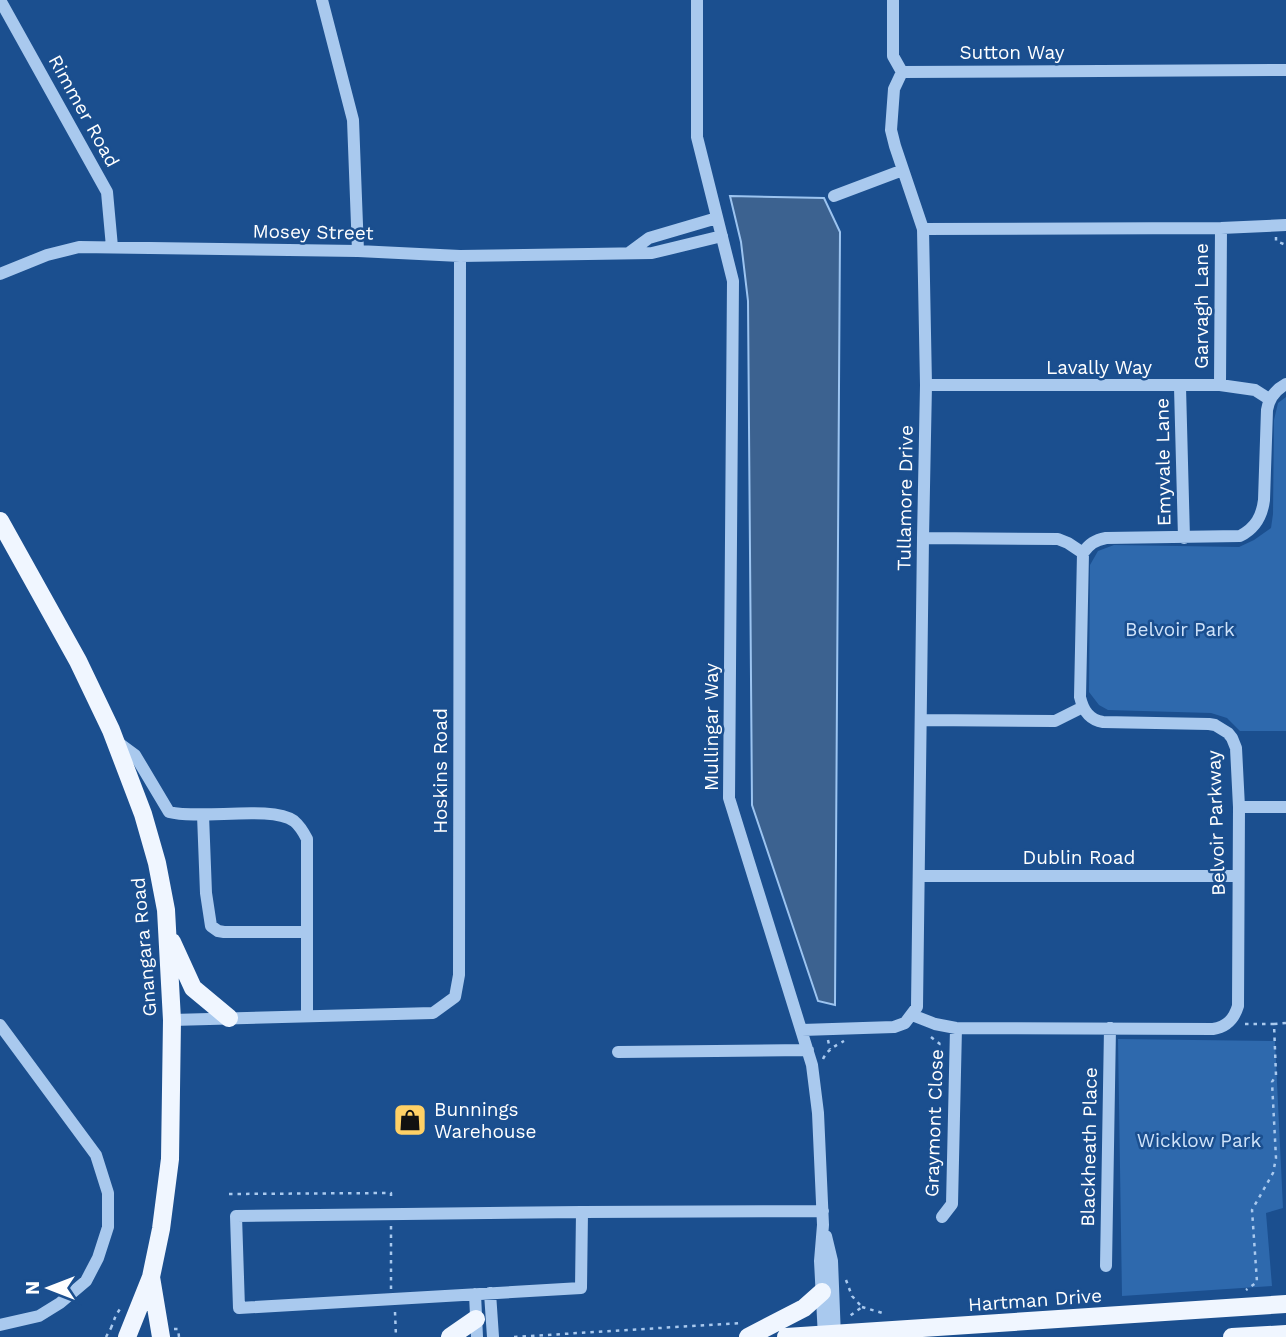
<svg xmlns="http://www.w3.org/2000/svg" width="1286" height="1337" viewBox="0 0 1286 1337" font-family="'Work Sans',sans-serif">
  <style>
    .green { fill: #2e69ad }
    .water { fill: #3c6290; stroke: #9cc4f0; stroke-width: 2 }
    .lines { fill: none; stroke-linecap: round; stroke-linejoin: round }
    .path { stroke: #a9c9ee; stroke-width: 2.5; stroke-dasharray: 3.5 5; stroke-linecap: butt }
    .minor { stroke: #a9c9ee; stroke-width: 12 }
    .major { stroke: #f0f6ff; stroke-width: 18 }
    .labels { text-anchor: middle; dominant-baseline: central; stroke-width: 5; stroke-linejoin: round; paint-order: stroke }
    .street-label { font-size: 19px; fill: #fff; stroke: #1b4f8f }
    .park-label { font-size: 19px; fill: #cfe3fa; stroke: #1b4f8f }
    .poi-label { font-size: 19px; fill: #fff; stroke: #1b4f8f; text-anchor: start }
  </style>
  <rect width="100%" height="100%" fill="#1b4f8f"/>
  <path class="green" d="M1286,397V731H1240L1227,718L1211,713L1108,710L1099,705L1089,692L1090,565L1098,551L1114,545L1239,547L1254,540L1271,528L1273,514L1274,420L1278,403Z
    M1118,1039L1275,1041L1283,1208L1266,1213L1272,1286L1122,1296Z"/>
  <path class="water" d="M730,196L824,198L840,232L835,1005L818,1001L752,805L748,301L741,242Z"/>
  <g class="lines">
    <path class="path" d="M1276,237V241L1286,245
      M1245,1024H1274L1276,1075L1272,1082L1276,1158L1273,1173L1252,1210L1257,1282L1246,1290
      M1274,1024L1286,1023
      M931,1037L940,1044H943
      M828,1040L830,1049
      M823,1059C828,1049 835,1046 844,1041
      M229,1194L391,1193V1201
      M846,1280L852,1296L862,1307L847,1318
      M391,1289V1225
      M862,1307L886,1314
      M395,1312L396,1337
      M111,1328L116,1315L122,1306
      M174,1329H178L179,1337
      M106,1337L111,1328
      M514,1337L741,1323"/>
    <path class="minor" d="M0,0L107,192L112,247
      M322,0L353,120L358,251
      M697,0V137L733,281L729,798L812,1065L818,1113L823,1225L820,1261L824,1337
      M893,0V56L902,72
      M834,196L903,170
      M923,229L895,146L891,130L894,89L902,72L1286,70
      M630,252L649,238L717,218
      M0,274L47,255L79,247L358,251L460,256L652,253L722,236
      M926,385H1220L1255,390L1269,399
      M1220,385L1221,228
      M1180,387L1184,538
      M923,538L1058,539L1068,543L1083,553
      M922,720L1055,721L1083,707
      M116,741L135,755L169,812C201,820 271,805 294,821C300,826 304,833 307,839V1016
      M1239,807H1286
      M203,815L206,893L211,926L218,931L224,932H307
      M920,876H1238
      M912,1015L935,1024L956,1028L1213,1029C1227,1027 1234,1019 1238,1006L1239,807L1236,748L1232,738L1228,733L1215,725L1209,724L1103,722C1089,720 1083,710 1080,697L1083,553C1089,544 1095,540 1106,538L1240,536C1256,528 1262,516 1264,500L1267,410C1269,398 1275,390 1286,384
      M172,1020L433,1013L455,997L459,975L460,256
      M0,1025L96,1155L108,1193V1227L98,1258L86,1281L60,1303L39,1316L0,1325
      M802,1030L894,1027L905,1023L917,1007L923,538L926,385L923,229L1221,228L1286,225
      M618,1052L808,1050
      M582,1212L581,1288L239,1308L236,1216Z
      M582,1212L823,1211
      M942,1217L952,1204L956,1028
      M826,1236L832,1261L835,1337
      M1106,1266L1110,1028
      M490,1293L493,1337
      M475,1294L477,1337"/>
    <path class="major" d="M0,521L78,661L111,730L143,814L157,863L166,910L172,1020L170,1159L161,1229L151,1277L127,1337
      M172,942L193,988L229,1018
      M151,1277L161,1337
      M450,1337L476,1319
      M748,1337L804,1308L822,1292
      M786,1337L1286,1304
      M1232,1337L1286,1334"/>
  </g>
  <defs>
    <symbol id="shop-square" viewBox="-11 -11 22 22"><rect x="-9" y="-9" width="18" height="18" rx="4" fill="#ffd166" stroke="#1b4f8f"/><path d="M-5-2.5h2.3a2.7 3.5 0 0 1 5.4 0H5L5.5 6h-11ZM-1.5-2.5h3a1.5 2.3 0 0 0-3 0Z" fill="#111"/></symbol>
  </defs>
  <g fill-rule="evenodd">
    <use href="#shop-square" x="391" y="1101" width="38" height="38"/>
  </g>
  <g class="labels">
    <g class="street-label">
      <text x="1012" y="52">Sutton Way</text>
      <text transform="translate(84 111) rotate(61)">Rimmer Road</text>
      <text transform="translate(313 232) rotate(1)">Mosey Street</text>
      <text transform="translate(1201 306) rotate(-90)">Garvagh Lane</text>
      <text x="1099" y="367">Lavally Way</text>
      <text transform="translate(1163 462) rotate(-91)">Emyvale Lane</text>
      <text transform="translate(905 498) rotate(-89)">Tullamore Drive</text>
      <text transform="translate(711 727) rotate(-90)">Mullingar Way</text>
      <text transform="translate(440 771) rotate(-90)">Hoskins Road</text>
      <text transform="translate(1216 823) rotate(-92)">Belvoir Parkway</text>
      <text x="1079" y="857">Dublin Road</text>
      <text transform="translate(144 947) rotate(-95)">Gnangara Road</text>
      <text transform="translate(934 1123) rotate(-88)">Graymont Close</text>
      <text transform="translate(1089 1147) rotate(-89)">Blackheath Place</text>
      <text transform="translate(1035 1300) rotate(-4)">Hartman Drive</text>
    </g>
    <g class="park-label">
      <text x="1180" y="629">Belvoir Park</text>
      <text x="1199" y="1140">Wicklow Park</text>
    </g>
    <g class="poi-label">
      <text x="434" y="1109">Bunnings<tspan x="434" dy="22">Warehouse</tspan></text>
    </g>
  </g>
  <g transform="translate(49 1288) rotate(270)" stroke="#1b4f8f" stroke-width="5" paint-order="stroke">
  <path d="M0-5L12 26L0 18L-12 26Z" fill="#ffffff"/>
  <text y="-10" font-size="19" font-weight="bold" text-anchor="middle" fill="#ffffff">N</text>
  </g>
</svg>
